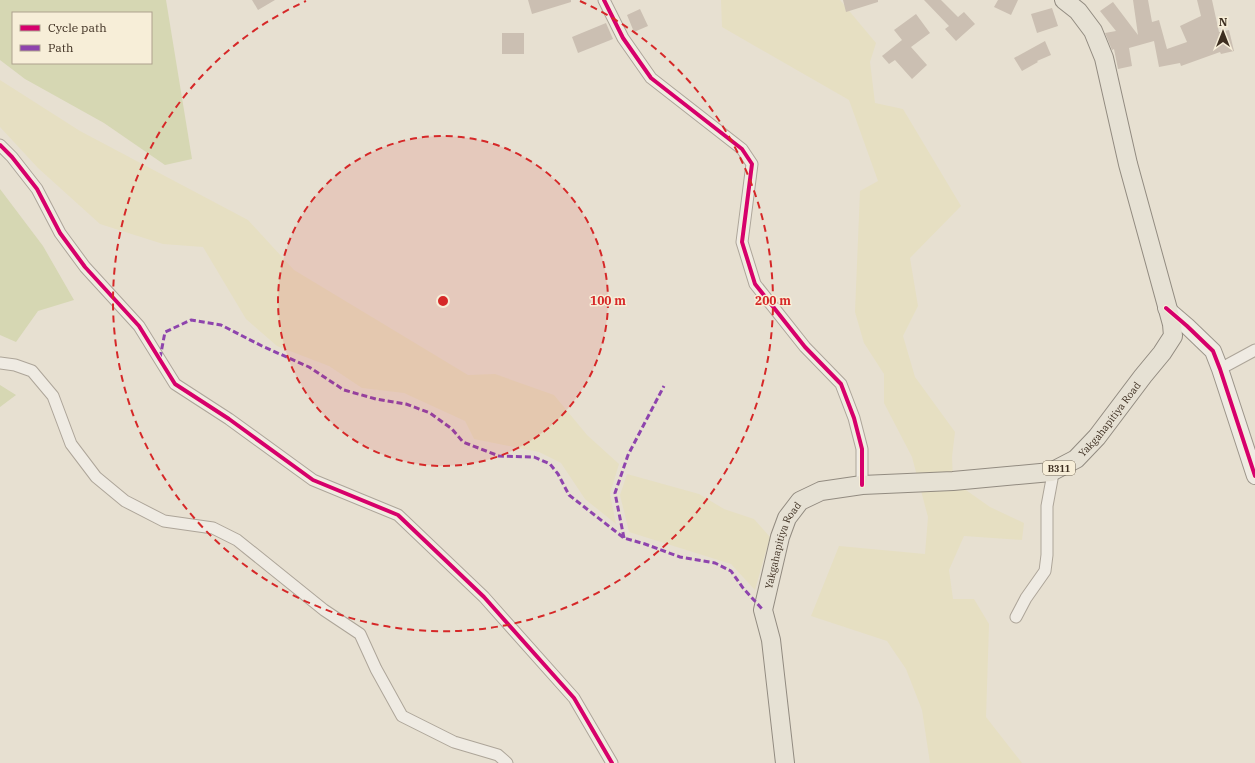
<svg xmlns="http://www.w3.org/2000/svg" width="1255" height="763" viewBox="0 0 1255 763" font-family="'IBM Plex Serif',serif">
  <style>
    .farmland { fill: #e6dfc2 }
    .green { fill: #d6d7b3; fill-rule: evenodd }
    .building { fill: #cbbfb2 }
    .lines { fill: none; stroke-linecap: round; stroke-linejoin: round }
    .street-casing { stroke: #ada599; stroke-width: 13 }
    .secondary-casing { stroke: #9c958a; stroke-width: 18 }
    .primary-casing { stroke: #928b80; stroke-width: 20 }
    .street { stroke: #efebe3; stroke-width: 11 }
    .secondary { stroke: #efebe3; stroke-width: 16 }
    .primary { stroke: #e6e1d4; stroke-width: 18 }
    .quiet { stroke: #8e44ad; stroke-width: 3; stroke-dasharray: 6 3; stroke-linecap: butt }
    .cycleway-casing { stroke: #f7eed8; stroke-width: 6 }
    .cycleway { stroke: #d6006c; stroke-width: 4 }
    .ring { fill: none; stroke: #d62828; stroke-width: 2; stroke-dasharray: 7 5 }
    .labels { text-anchor: middle; dominant-baseline: central; stroke-width: 3; stroke-linejoin: round; paint-order: stroke }
    .shield { fill: #f7eed8; stroke: #756857; stroke-width: 1 }
    .shield-label { font-size: 9px; font-weight: bold; fill: #3d2e20 }
    .street-label { font-size: 10px; fill: #3d2e20; stroke: #f7eed8 }
    .centre { fill: #d62828; stroke: #f7eed8; stroke-width: 2 }
    .ring-label { font-size: 12px; text-anchor: middle; font-weight: bold; fill: #d62828; stroke: #f7eed8; stroke-width: 3; stroke-linejoin: round; paint-order: stroke }
  </style>
  <rect width="100%" height="100%" fill="#e7e0d1"/>
  <path class="farmland" d="M721,0H840L876,43L870,62L875,103L903,109L961,206L910,258L918,306L903,336L915,377L955,432L952,457L953,481L990,507L1024,523L1022,540L964,536L949,570L953,599H974L989,624L986,717L1022,763H930L922,710L906,669L887,641L811,616L839,546L925,554L928,517L912,457L884,403V374L864,343L855,312L860,191L878,181L849,100L722,27Z
    M0,80L80,131L248,220L294,270L468,375L495,374L554,395L587,435L619,464L610,494L616,524L585,499L561,463L539,452L474,439L465,421L404,393L362,388L329,366L277,346L246,319L203,247L163,244L100,224L38,168L0,127Z
    M627,474L699,494L724,509L754,519L770,537L755,590L731,564L629,532L620,495Z"/>
  <path class="green" d="M0,0H166L192,159L165,165L104,123L25,79L0,60ZM13,13H151V63H13Z
    M0,189L43,246L74,300L38,311L16,342L0,335Z
    M0,385L16,395L0,407Z"/>
  <path class="building" d="M252,0H275L258,10Z
    M528,0H571V2L532,14Z
    M843,0H878V2L846,12Z
    M924,0H941L958,17L964,12L975,24L956,41L945,29L949,26Z
    M998,0H1018L1011,15L994,7Z
    M1133,0H1148L1152,22L1159,20L1167,49L1187,42L1180,26L1201,16L1197,0H1212L1219,32L1229,30L1234,51L1221,54L1220,52L1181,66L1180,63L1159,67L1154,41L1129,48L1132,66L1118,69L1114,49L1112,50L1105,33L1116,31L1100,11L1113,2L1138,35Z
    M1052,8L1058,26L1037,33L1031,14Z
    M640,9L648,26L634,32L627,15Z
    M916,14L930,33L911,47L927,65L912,79L895,60L889,64L882,56L902,40L894,30Z
    M606,23L613,39L578,53L572,37Z
    M502,33H524V54H502Z
    M1045,41L1051,55L1037,61L1038,62L1022,71L1014,58Z"/>
  <g class="lines">
    <defs>
      <path id="street" d="M604,0L623,38L651,78L742,149L752,164L742,242L755,284L805,347L841,384L854,418L862,449V485
        M0,145L12,157L37,189L60,233L85,267L139,326L175,384L229,419L313,480L398,515L484,597L574,698L612,763
        M0,363L15,365L32,371L53,396L71,444L96,477L125,501L164,521L213,528L237,540L324,610L360,634L376,669L402,716L454,742L498,755L507,763
        M1220,369L1255,350
        M1016,617L1026,598L1045,571L1047,555V506L1052,479L1051,472"/>
      <path id="secondary" d="M1166,308L1187,326L1213,351L1220,369L1255,476"/>
      <g id="primary">
        <path id="s1" d="M785,763L771,640L763,610L780,537L787,518L800,501L821,491L862,485L953,481L1051,472L1076,459L1097,437L1143,376L1162,353L1173,336L1172,324L1128,164L1104,58L1093,31L1078,11L1064,0"/>
      </g>
    </defs>
    <use href="#street" class="street-casing"/>
    <use href="#secondary" class="secondary-casing"/>
    <use href="#primary" class="primary-casing"/>
    <use href="#street" class="street"/>
    <use href="#secondary" class="secondary"/>
    <use href="#primary" class="primary"/>
    <path class="quiet" d="M160,358L165,332L191,320L221,325L262,346L309,367L344,390L376,399L406,404L430,413L452,429L463,442L499,456L534,457L550,464L558,474L569,495L624,538L645,544L680,557L715,563L731,571L743,588L763,610
      M624,538L615,493L628,455L664,386"/>
    <defs>
      <path id="cycleway" d="M604,0L623,38L651,78L742,149L752,164L742,242L755,284L805,347L841,384L854,418L862,449V485
        M0,145L12,157L37,189L60,233L85,267L139,326L175,384L229,419L313,480L398,515L484,597L574,698L612,763
        M1166,308L1187,326L1213,351L1220,369L1255,476"/>
    </defs>
    <use href="#cycleway" class="cycleway-casing"/>
    <use href="#cycleway" class="cycleway"/>
  </g>
  <circle cx="443" cy="301" r="165" fill="#d62828" fill-opacity=".12"/>
  <g class="ring">
    <circle cx="443" cy="301" r="165"/>
    <path d="M580 1A330 330 0 1 1 306 1"/>
  </g>
  <g class="labels">
    <rect class="shield" x="1043" y="461" width="32" height="14" rx="3"/>
    <g class="shield-label">
      <text x="1059" y="468">B311</text>
    </g>
    <g class="street-label">
      <text stroke="none"><textPath href="#s1" startOffset="606">Yakgahapitiya Road</textPath></text>
      <text stroke="none"><textPath href="#s1" startOffset="223">Yakgahapitiya Road</textPath></text>
    </g>
  </g>
  <circle cx="443" cy="301" r="6" class="centre"/>
  <g class="ring-label">
    <text x="608" y="305">100 m</text>
    <text x="773" y="305">200 m</text>
  </g>
  <rect x="12" y="12" width="140" height="52" fill="#f7eed8" stroke="#ada18e"/>
  <rect x="20" y="25" width="20" height="6" fill="#d6006c" stroke="#ada18e"/>
  <text x="48" y="32" font-size="12" fill="#3d2e20">Cycle path</text>
  <rect x="20" y="45" width="20" height="6" fill="#8e44ad" stroke="#ada18e"/>
  <text x="48" y="52" font-size="12" fill="#3d2e20">Path</text>
  <g transform="translate(1223 32)" stroke="#f7eed8" stroke-width="3" paint-order="stroke">
  <path d="M0-3L7 15L0 10L-7 15Z" fill="#3d2e20"/>
  <text y="-6" font-size="11" font-weight="bold" text-anchor="middle" fill="#3d2e20">N</text>
  </g>
</svg>
